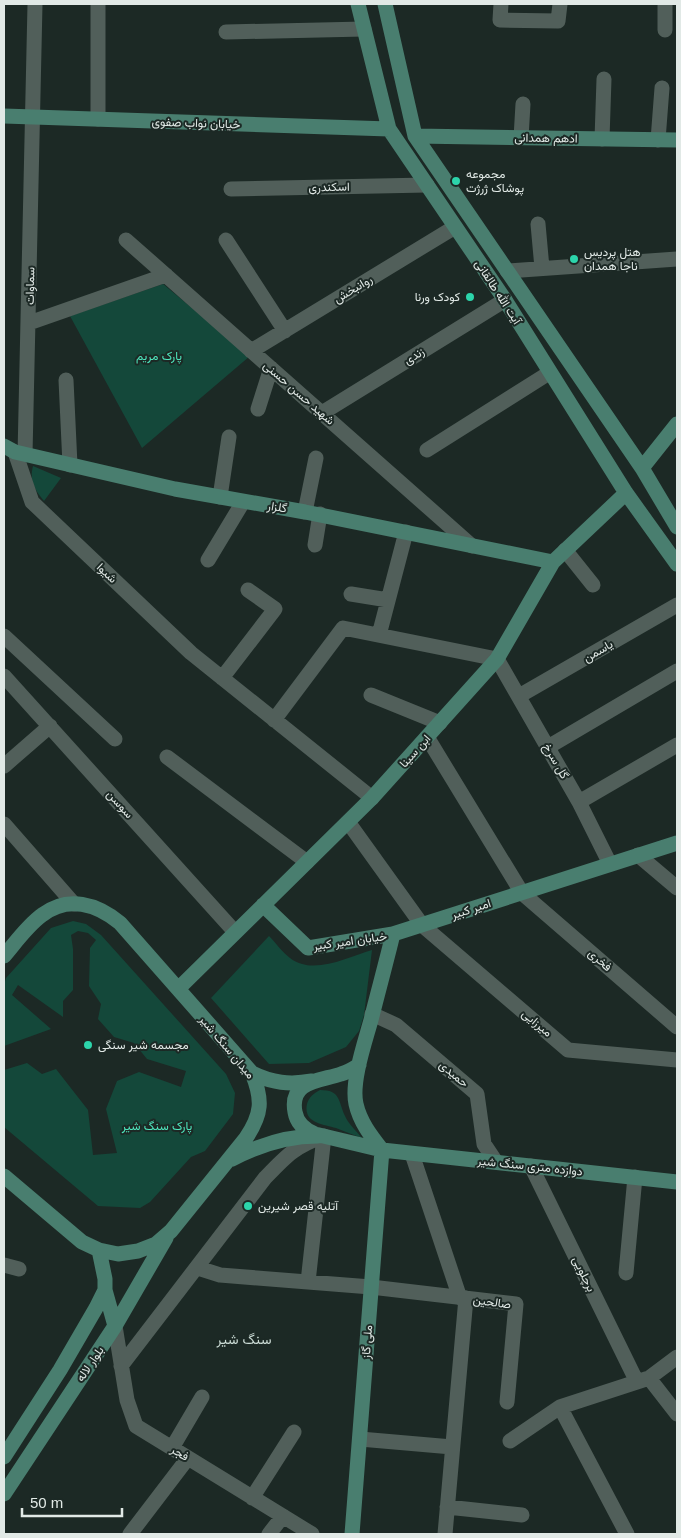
<svg xmlns="http://www.w3.org/2000/svg" width="681" height="1538" viewBox="0 0 681 1538" font-family="Helvetica,Vazirmatn,sans-serif">
  <style>
    .green { fill: #14483a }
    .lines { fill: none; stroke-linecap: round; stroke-linejoin: round }
    .street { stroke: #515f5a; stroke-width: 15 }
    .secondary { stroke: #497e6f; stroke-width: 15 }
    .poi-dot { fill: #2cd5ab; stroke: #1c2925; stroke-width: 2 }
    .labels { text-anchor: middle; dominant-baseline: central; stroke-width: 4; stroke-linejoin: round; paint-order: stroke }
    .street-label { font-size: 12px; fill: #e1e9e6; stroke: #1c2925 }
    .poi-label { font-size: 12px; fill: #e1e9e6; stroke: #1c2925; text-anchor: start }
    .park-label { font-size: 12px; fill: #4ee6bd; stroke: #1c2925 }
    .neighbourhood-label { font-size: 14px; fill: #cbdbd5; stroke: #1c2925 }
  </style>
  <rect width="100%" height="100%" fill="#1c2925"/>
  <path class="green" d="M163,284L250,356L142,448L70,316Z
    M33,466L61,478L44,501C35,490 29,481 33,466Z
    M73,921L86,924L101,935L226,1074L235,1093L233,1114L205,1151L191,1157L150,1202L140,1208L98,1206L4,1127V1070L27,1063L42,1074L56,1069L88,1110L93,1155L117,1153L106,1109L117,1081L139,1072L181,1087L186,1071L147,1059L134,1043L114,1037L98,1019L101,1004L89,986L90,948L96,940L88,933L78,931L71,935L73,949V990L63,1001V1017L18,985L12,995L51,1029L4,1046V985L6,978L51,928Z
    M269,936C276,943 282,952 290,958C313,976 348,957 372,950L364,1015L359,1031L346,1047L309,1063L269,1064L211,998Z
    M320,1090C341,1090 338,1101 345,1116C348,1123 356,1131 362,1138C353,1135 344,1131 336,1128C323,1124 303,1123 307,1104C309,1097 314,1093 320,1090Z"/>
  <g class="lines">
    <path class="street" d="M98,4V119
      M501,4L500,20L558,21L560,4
      M665,4V30
      M226,32L364,29
      M521,138L523,104
      M602,139L604,79
      M658,140L662,88
      M231,189L427,185
      M538,224L542,268
      M126,240L472,546
      M226,240L285,331
      M507,271L677,259
      M29,323L166,275
      M251,351L455,227
      M66,380L70,465
      M258,409L271,368
      M322,413L505,300
      M427,450L549,373
      M15,452L32,502L191,653L372,798
      M25,455L35,4
      M220,497L229,437
      M305,512L316,458
      M315,545L320,514
      M565,550L593,585
      M208,560L243,502
      M351,594L388,600
      M379,635L406,532
      M4,636L115,739
      M4,676L235,932
      M222,678L275,609L248,590
      M371,695L440,723
      M519,696L677,605
      M274,720L343,628L497,659L579,802L610,864
      M427,737L522,893L677,1027
      M548,747L677,671
      M167,757L307,862
      M4,766L50,726
      M579,802L677,745
      M348,822L422,925L568,1050L677,1060
      M4,824L74,904
      M638,855L677,888
      M372,1014L396,1025L477,1094L484,1144L496,1162
      M412,1154L460,1298
      M531,1166L637,1382
      M4,1265L19,1269
      M198,1268L220,1275L371,1287L516,1304L507,1402
      M626,1273L635,1177
      M115,1326L127,1400L136,1426L312,1534
      M121,1366L265,1178C287,1155 294,1147 324,1136L308,1282
      M649,1378L677,1414
      M560,1407L627,1534
      M360,1439L452,1447
      M510,1441L560,1407L649,1378L677,1357
      M172,1448L202,1397
      M252,1498L294,1432
      M447,1507L522,1515
      M130,1534L188,1458
      M269,1534L283,1516
      M445,1534L466,1298"/>
    <path class="secondary" d="M358,4L389,129L505,300L626,493L677,564
      M385,4L415,136L642,468L677,527
      M4,116L389,129
      M415,136L677,140
      M4,446L15,452L175,489L305,512L553,562
      M642,468L677,424
      M263,905L308,948L393,934
      M4,956C16,942 27,926 42,915C68,895 97,904 120,923L252,1073C263,1100 262,1114 246,1138L171,1231L156,1244L138,1251L118,1254L99,1250L82,1242L4,1176
      M178,989L372,798L497,659L553,562L626,493
      M359,1065C353,1069 348,1072 341,1074C321,1081 289,1080 295,1112C297,1124 305,1130 315,1134L382,1150L677,1182
      M252,1073C272,1083 290,1085 312,1081
      M382,1150C371,1136 360,1122 356,1104C351,1082 365,1042 371,1020C378,992 386,963 393,934L677,843
      M232,1159C259,1145 287,1136 318,1136
      M105,1290L115,1326
      M4,1457L60,1370L96,1308L105,1290V1279L99,1250
      M4,1494L115,1326L166,1238
      M352,1534L382,1150"/>
  </g>
  <g class="poi-dot">
    <circle cx="456" cy="181" r="5"/>
    <circle cx="574" cy="259" r="5"/>
    <circle cx="470" cy="297" r="5"/>
    <circle cx="88" cy="1045" r="5"/>
    <circle cx="248" cy="1206" r="5"/>
  </g>
  <g class="labels">
    <g class="street-label">
      <text transform="translate(196 123) rotate(2)">خیابان نواب صفوی</text>
      <text transform="translate(546 138) rotate(1)">ادهم همدانی</text>
      <text transform="translate(329 187) rotate(-1)">اسکندری</text>
      <text transform="translate(30 286) rotate(-89)">سماوات</text>
      <text transform="translate(353 289) rotate(-31)">روانبخش</text>
      <text transform="translate(498 292) rotate(57)">آیت الله طالقانی</text>
      <text transform="translate(414 356) rotate(-32)">زندی</text>
      <text transform="translate(299 393) rotate(41)">شهید حسن حسنی</text>
      <text transform="translate(277 507) rotate(9)">گلزار</text>
      <text transform="translate(107 573) rotate(43)">شیوا</text>
      <text transform="translate(598 651) rotate(-30)">یاسمن</text>
      <text transform="translate(415 751) rotate(-48)">ابن سینا</text>
      <text transform="translate(556 761) rotate(60)">گل سرخ</text>
      <text transform="translate(120 804) rotate(48)">سوسن</text>
      <text transform="translate(471 909) rotate(-18)">امیر کبیر</text>
      <text transform="translate(350 941) rotate(-8)">خیابان امیر کبیر</text>
      <text transform="translate(600 960) rotate(41)">فخری</text>
      <text transform="translate(537 1023) rotate(40)">میرزایی</text>
      <text transform="translate(227 1047) rotate(50)">میدان سنگ شیر</text>
      <text transform="translate(454 1074) rotate(40)">حمیدی</text>
      <text transform="translate(530 1166) rotate(6)">دوازده متری سنگ شیر</text>
      <text transform="translate(584 1274) rotate(64)">برچلویی</text>
      <text transform="translate(492 1302) rotate(8)">صالحین</text>
      <text transform="translate(367 1342) rotate(-86)">ملی گاز</text>
      <text transform="translate(90 1364) rotate(-56)">بلوار لاله</text>
      <text transform="translate(180 1453) rotate(32)">فجر</text>
    </g>
    <g class="poi-label">
      <text x="466" y="174">مجموعه<tspan x="466" dy="14">پوشاک ژرژت</tspan></text>
      <text x="584" y="252">هتل پردیس<tspan x="584" dy="14">ناجا همدان</tspan></text>
      <text x="460" y="297" text-anchor="end">کودک ورنا</text>
      <text x="98" y="1045">مجسمه شیر سنگی</text>
      <text x="258" y="1206">آتلیه قصر شیرین</text>
    </g>
    <g class="park-label">
      <text x="159" y="356">پارک مریم</text>
      <text x="157" y="1126">پارک سنگ شیر</text>
    </g>
    <g class="neighbourhood-label">
      <text x="244" y="1339">سنگ شیر</text>
    </g>
  </g>
  <rect width="681" height="1538" fill="none" stroke="#e1e9e6" stroke-width="10"/>
  <path d="M22 1508v8h100v-8" fill="none" stroke="#e1e9e6" stroke-width="2.5"/>
  <text x="30" y="1508" font-size="15" fill="#e1e9e6" stroke="#1c2925" stroke-width="4" paint-order="stroke">50 m</text>
</svg>
